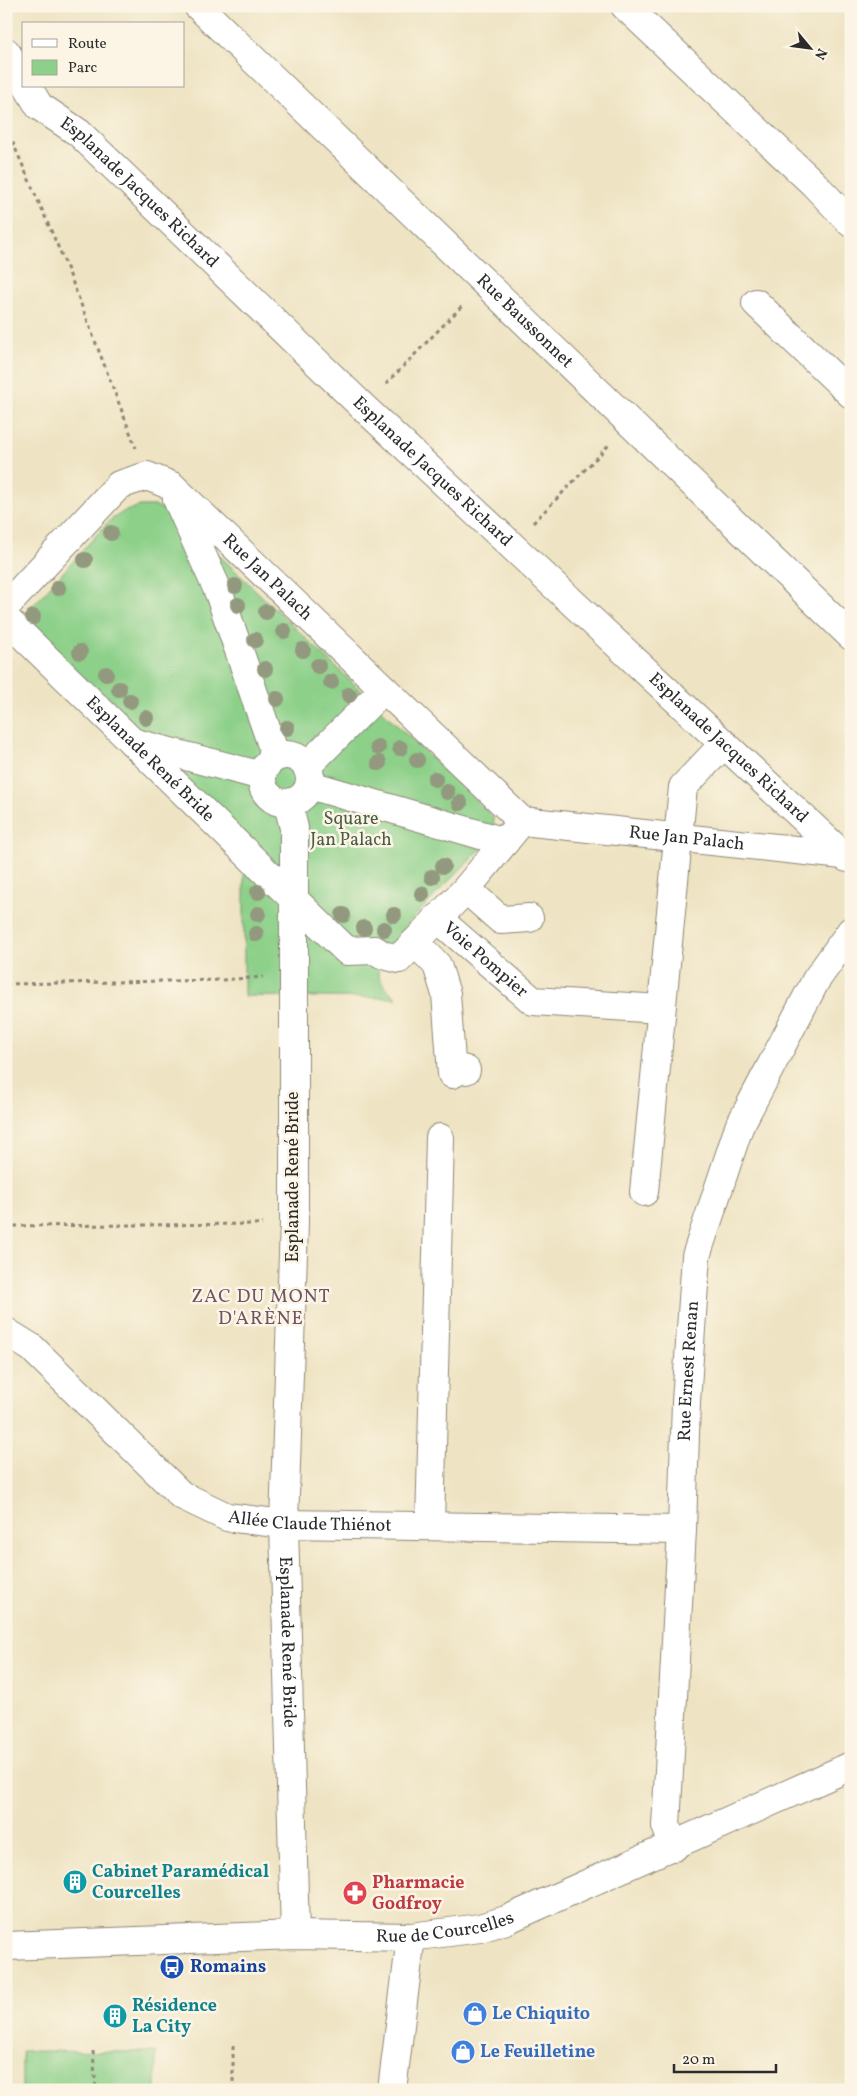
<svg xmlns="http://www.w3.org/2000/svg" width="857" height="2096" viewBox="0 0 857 2096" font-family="Vollkorn,serif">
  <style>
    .green { fill: #8cd089; stroke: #5c7e5a }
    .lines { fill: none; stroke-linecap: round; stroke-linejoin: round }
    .minor-casing { stroke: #8c8776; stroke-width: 30 }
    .path { stroke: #8c8776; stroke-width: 3; stroke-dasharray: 4 4; stroke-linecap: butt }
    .minor { stroke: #fff; stroke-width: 28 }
    .tree { fill: #93997e }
    .labels { text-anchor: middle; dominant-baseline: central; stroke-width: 5; stroke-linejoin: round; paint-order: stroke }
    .street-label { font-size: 18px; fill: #2b2b2b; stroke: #fcf5e5 }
    .park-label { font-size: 18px; fill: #485d47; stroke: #fcf5e5 }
    .culture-label { font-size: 18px; font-weight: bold; fill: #0d838f; stroke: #fcf5e5; text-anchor: start }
    .health-label { font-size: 18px; font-weight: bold; fill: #be3a42; stroke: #fcf5e5; text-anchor: start }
    .transit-label { font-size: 18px; font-weight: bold; fill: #164399; stroke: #fcf5e5; text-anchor: start }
    .shop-label { font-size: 18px; font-weight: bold; fill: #366cbe; stroke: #fcf5e5; text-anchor: start }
    .neighbourhood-label { font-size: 19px; letter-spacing: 1px; fill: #6e5565; stroke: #fcf5e5 }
  </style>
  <rect width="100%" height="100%" fill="#fcf5e5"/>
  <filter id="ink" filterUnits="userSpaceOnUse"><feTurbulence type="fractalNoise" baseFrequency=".02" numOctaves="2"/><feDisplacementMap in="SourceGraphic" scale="10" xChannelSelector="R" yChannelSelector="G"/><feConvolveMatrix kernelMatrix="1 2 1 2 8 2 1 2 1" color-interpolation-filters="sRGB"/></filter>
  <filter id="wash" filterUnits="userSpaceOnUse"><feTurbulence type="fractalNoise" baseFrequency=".0096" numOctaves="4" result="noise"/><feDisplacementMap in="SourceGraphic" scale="20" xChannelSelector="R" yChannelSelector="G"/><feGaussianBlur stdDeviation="1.12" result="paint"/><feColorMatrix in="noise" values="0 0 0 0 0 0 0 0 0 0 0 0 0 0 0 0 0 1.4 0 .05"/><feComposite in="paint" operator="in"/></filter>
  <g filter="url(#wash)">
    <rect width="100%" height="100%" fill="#eee3c2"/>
    <path class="green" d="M140,506H156L178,516L493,817L494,826L486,844C465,866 379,946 378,970C378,982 389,991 397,998L244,996V846L21,619L109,521L123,512Z
      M22,2051L156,2052V2090H22Z"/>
  </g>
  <g filter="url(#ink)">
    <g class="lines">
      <defs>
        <g id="minor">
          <path id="s1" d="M198,6L851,636"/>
          <path d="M625,6L813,183L851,223"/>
          <path d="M6,52L24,81"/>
          <path id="s2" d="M27,86L39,106L79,133L363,407L843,855"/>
          <path d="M756,303L851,394"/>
          <path d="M177,499L219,593L276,757"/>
          <path id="s3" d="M6,606L119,485L147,476L172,486L522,821L843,855L847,858"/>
          <path id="s4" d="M6,619L347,951L375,950L383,955L399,959L466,889L522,821"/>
          <path d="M132,742L262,776"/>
          <circle cx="286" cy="779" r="24"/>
          <path d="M307,766L384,689"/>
          <path d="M310,785L505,842"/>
          <path id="s5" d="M288,804L294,828V1223L284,1524L295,1935"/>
          <path d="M466,889L501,920L529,918"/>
          <path id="s6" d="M437,918L533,1001L661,1009"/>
          <path d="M415,942L437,965L446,994L452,1074L462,1069L466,1070"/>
          <path d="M644,1192L683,787L724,744"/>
          <path id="s7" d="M6,1332L32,1348L181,1495L227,1517L284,1524L682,1530"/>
          <path d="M430,1526L440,1138"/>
          <path id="s8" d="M674,1847L666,1826L682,1530L686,1402L696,1256L739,1127L816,980L851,931"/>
          <path id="s9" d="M6,1946L295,1935L411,1937L480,1928L506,1920L851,1766"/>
          <path d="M392,2090L411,1937"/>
        </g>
      </defs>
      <use href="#minor" class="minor-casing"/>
      <path class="path" d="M6,127L66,265L136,448
        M386,384L463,305
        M533,523L609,445
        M6,984L221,980L263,977
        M6,1226L263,1224
        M93,2051L96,2090
        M233,2090V2043"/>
      <use href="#minor" class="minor"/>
    </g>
    <g class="tree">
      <circle cx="111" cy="533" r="8"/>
      <circle cx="85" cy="560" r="8"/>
      <circle cx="235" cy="586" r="8"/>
      <circle cx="58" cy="588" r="8"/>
      <circle cx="238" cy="605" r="8"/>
      <circle cx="266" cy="612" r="8"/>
      <circle cx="33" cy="617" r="8"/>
      <circle cx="284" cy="631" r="8"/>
      <circle cx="255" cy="640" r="8"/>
      <circle cx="303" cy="650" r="8"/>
      <circle cx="80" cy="652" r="8"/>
      <circle cx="318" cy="666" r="8"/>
      <circle cx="265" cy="669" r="8"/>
      <circle cx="106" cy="674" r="8"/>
      <circle cx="331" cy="682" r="8"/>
      <circle cx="119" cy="689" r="8"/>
      <circle cx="349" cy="695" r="8"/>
      <circle cx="277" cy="699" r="8"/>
      <circle cx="130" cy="701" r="8"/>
      <circle cx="146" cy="718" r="8"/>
      <circle cx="287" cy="728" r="8"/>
      <circle cx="378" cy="747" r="8"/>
      <circle cx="400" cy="748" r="8"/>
      <circle cx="417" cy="760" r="8"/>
      <circle cx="379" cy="763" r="8"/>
      <circle cx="435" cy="779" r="8"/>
      <circle cx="447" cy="792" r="8"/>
      <circle cx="460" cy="803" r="8"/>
      <circle cx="443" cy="866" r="8"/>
      <circle cx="432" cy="877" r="8"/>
      <circle cx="258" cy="892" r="8"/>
      <circle cx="422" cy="894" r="8"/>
      <circle cx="258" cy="914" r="8"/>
      <circle cx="343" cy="915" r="8"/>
      <circle cx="394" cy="915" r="8"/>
      <circle cx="364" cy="928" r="8"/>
      <circle cx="384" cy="929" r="8"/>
      <circle cx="256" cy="934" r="8"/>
    </g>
  </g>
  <defs>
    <symbol id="building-disc" viewBox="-11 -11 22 22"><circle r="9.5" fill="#0f9aa8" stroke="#fcf5e5"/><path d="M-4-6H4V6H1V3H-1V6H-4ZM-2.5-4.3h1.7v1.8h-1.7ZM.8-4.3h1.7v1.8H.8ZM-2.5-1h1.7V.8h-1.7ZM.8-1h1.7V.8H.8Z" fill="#fff"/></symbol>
    <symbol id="pharmacy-disc" viewBox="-11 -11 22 22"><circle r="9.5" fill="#e0444e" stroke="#fcf5e5"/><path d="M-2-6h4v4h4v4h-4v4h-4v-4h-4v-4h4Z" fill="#fff"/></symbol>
    <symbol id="bus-disc" viewBox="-11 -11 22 22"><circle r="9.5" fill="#1a4fb4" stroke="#fcf5e5"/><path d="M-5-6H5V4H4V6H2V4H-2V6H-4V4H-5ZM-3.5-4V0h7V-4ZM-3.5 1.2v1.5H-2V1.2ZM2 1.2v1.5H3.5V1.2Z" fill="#fff"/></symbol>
    <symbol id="shop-disc" viewBox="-11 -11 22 22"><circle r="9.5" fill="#3f7fe0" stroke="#fcf5e5"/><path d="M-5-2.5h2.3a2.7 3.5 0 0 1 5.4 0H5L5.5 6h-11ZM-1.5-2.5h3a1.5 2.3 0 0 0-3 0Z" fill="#fff"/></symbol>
  </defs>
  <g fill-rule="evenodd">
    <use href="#building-disc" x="61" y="1868" width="28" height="28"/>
    <use href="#pharmacy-disc" x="341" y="1879" width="28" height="28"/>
    <use href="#bus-disc" x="158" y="1953" width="28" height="28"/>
    <use href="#shop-disc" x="461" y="2000" width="28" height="28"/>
    <use href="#building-disc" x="101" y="2002" width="28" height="28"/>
    <use href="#shop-disc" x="449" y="2038" width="28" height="28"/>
  </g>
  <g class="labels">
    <g class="street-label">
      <text stroke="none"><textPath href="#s2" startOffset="156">Esplanade Jacques Richard</textPath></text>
      <text stroke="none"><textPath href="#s1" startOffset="454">Rue Baussonnet</textPath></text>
      <text stroke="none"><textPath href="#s2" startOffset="561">Esplanade Jacques Richard</textPath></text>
      <text stroke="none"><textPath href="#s3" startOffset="354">Rue Jan Palach</textPath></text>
      <text stroke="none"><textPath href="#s2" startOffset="966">Esplanade Jacques Richard</textPath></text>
      <text stroke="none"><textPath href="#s4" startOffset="201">Esplanade René Bride</textPath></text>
      <text stroke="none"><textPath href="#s3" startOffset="872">Rue Jan Palach</textPath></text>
      <text stroke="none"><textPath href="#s6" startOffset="64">Voie Pompier</textPath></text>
      <text transform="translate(293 1177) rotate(-90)">Esplanade René Bride</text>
      <text stroke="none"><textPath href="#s8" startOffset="478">Rue Ernest Renan</textPath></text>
      <text stroke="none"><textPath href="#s7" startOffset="374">Allée Claude Thiénot</textPath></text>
      <text stroke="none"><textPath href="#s5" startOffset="839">Esplanade René Bride</textPath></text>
      <text stroke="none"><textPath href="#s9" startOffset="440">Rue de Courcelles</textPath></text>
    </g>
    <g class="park-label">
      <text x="351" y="819">Square<tspan x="351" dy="21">Jan Palach</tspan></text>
    </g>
    <g class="culture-label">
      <text x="92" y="1872">Cabinet Paramédical<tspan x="92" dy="21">Courcelles</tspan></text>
      <text x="132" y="2006">Résidence<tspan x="132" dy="21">La City</tspan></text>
    </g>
    <g class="health-label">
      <text x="372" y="1883">Pharmacie<tspan x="372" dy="21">Godfroy</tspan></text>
    </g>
    <g class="transit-label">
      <text x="190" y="1967">Romains</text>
    </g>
    <g class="shop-label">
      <text x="492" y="2014">Le Chiquito</text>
      <text x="480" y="2052">Le Feuilletine</text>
    </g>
    <g class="neighbourhood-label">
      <text x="261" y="1297">ZAC DU MONT<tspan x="261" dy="22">D'ARÈNE</tspan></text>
    </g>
  </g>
  <rect width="857" height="2096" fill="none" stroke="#fcf5e5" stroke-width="25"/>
  <rect x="22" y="22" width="162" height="65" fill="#fcf5e5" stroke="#a8a49b"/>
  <rect x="32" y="39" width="25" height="8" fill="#ffffff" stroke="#a8a49b"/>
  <text x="68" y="48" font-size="15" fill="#2b2b2b">Route</text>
  <rect x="32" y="60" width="25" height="15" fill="#8cd089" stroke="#a8a49b"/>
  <text x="68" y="72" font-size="15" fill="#2b2b2b">Parc</text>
  <g transform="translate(810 48) rotate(119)" stroke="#fcf5e5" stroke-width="4" paint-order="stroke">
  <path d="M0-4L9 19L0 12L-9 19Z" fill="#2b2b2b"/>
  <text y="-8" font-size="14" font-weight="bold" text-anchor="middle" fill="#2b2b2b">N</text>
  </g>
  <path d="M674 2064v8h102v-8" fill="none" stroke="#2b2b2b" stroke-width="2.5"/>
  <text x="682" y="2064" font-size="15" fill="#2b2b2b" stroke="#fcf5e5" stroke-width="4" paint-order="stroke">20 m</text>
</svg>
